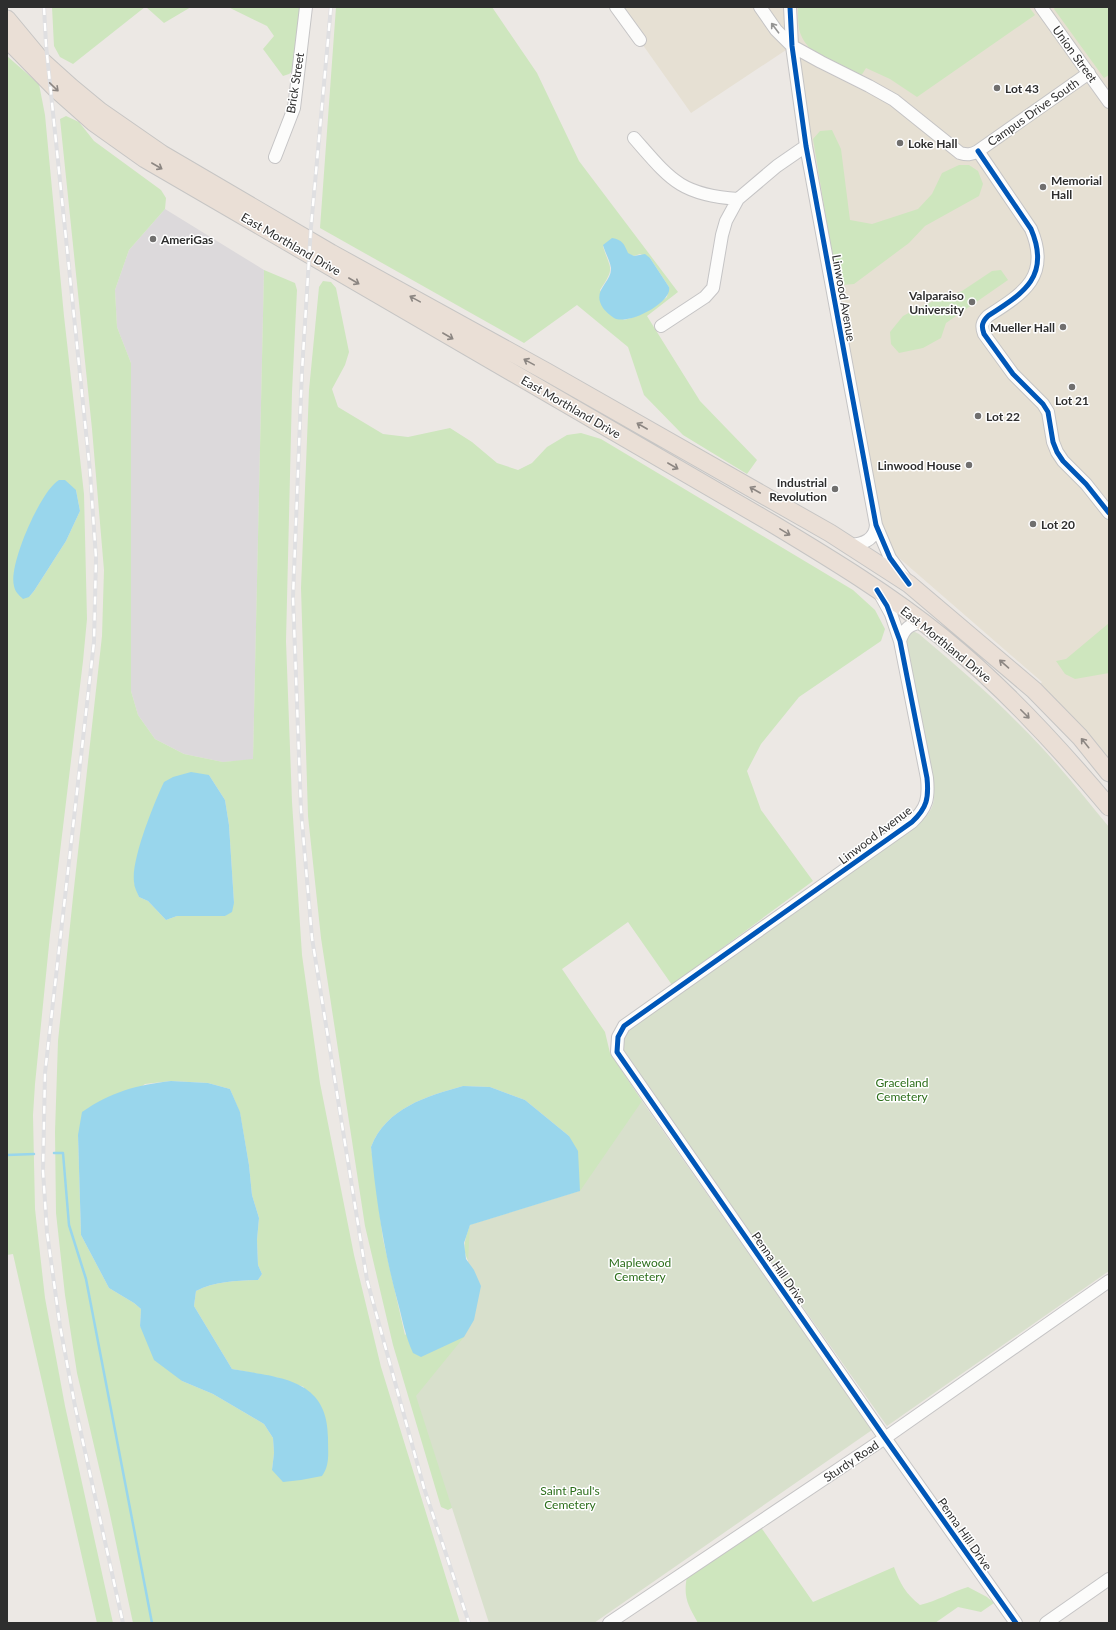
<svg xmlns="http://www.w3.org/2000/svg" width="1116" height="1630" viewBox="0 0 1116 1630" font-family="Lato,sans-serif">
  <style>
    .industrial { fill: #dcd9db }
    .education { fill: #e6e0d3 }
    .green { fill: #cee6be; fill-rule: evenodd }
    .cemetery { fill: #d8e0cc }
    .water { fill: #99d6ec }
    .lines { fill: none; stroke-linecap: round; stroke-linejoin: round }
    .stream { stroke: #99d6ec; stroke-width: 2.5 }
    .minor-casing { stroke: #c5c4c5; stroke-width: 14 }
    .highway-casing { stroke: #c6c5c4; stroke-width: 19 }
    .minor { stroke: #fcfcfb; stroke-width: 12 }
    .highway { stroke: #eadfd6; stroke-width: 17 }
    .rail-casing { stroke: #dfdfe1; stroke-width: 4 }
    .rail { stroke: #fff; stroke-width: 2.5; stroke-dasharray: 8; stroke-linecap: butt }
    .cycleway-casing { stroke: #fff; stroke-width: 8 }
    .cycleway { stroke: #0057b8; stroke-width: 5 }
    .oneway { stroke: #959594 }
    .oneway2 { stroke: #8c8682 }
    .poi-dot { fill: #706f6e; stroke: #fff; stroke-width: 1.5 }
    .labels { text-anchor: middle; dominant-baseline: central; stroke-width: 3; stroke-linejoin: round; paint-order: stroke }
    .street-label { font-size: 12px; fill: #2e2e2e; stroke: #fff }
    .poi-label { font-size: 12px; font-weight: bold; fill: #2e2e2e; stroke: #fff; text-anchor: start }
    .park-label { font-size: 12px; fill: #2c6e1b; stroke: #fff }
  </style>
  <rect width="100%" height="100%" fill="#ece8e4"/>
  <path class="industrial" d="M165,209L264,270L253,760L223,762L184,754L155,739L138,715L131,691V363L117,327L115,290L129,250Z"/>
  <path class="education" d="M616,7H1109V773L1034,690L1042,682L891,551L876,525L792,46L691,113Z"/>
  <path class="green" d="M52,7H145L73,64L60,57L54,46Z
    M146,7H191L164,23Z
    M228,7H300L295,69L289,74L283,76L263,49L274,36L267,26Z
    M336,7H492L537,73L579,161L678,292L647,316L700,401L757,460L747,474L683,435L644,395L628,347L577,305L524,343L320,228ZM603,246L634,256L640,254L650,258L669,287L667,297C653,307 641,316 624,320L600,290C616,266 610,270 603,246Z
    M798,7H1029L1035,15L917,97L890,79L866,68L861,76C839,65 805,56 799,29C798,22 798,14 798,7Z
    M1055,7H1109V75L1104,78L1054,9Z
    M7,56L39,84L45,115L64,316L84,494L87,619L83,661L50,935L35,1084L33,1115L35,1209L45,1298L65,1406L113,1623H97L13,1254L7,1255ZM76,490L80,511L66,541L34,591L29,597Z
    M66,116L79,122L94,141L161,190L166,198L165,209L129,250L115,290L117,327L131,363V691L138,715L155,739L184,754L223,762L253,759L264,270L295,283L297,290L292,392L286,641L292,802L302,955L320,1083L354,1255L381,1367L460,1623H133L109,1510L77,1373L65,1295L56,1213L55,1132L58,1041L73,897L102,636L104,570L92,429L60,119ZM209,775L225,800L229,825L234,903L225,916H177L166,920L148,901L139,897L134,882L136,864L148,822ZM171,1081L208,1083L230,1089L240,1113L249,1165L252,1195L259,1218L257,1240L258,1265L262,1274L258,1280C237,1281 215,1281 196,1291L194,1306L232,1369L279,1378L304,1387L272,1470L274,1453L273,1438L264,1424L213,1394L182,1381L140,1326L141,1309L134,1303L109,1288L81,1235L78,1135L145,1084Z
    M832,130L841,149L850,220L872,224L918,209L932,194L942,173L959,165H969L978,171L983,184L979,196L925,226L909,243L854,284L843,285L836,278L813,139L820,131Z
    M1001,270L1008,280L946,323L941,338L923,348L899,353L891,344L890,332L903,316L926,304L962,291L992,271Z
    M323,281L331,282L336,288L349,352L345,365L332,389L338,407L383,434L408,437L450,428L472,442L497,463L518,470L532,463L547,447L567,435L581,433L601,439L853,590L875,610L885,629L881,641L799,697L761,744L747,771L761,810L813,881L672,985L628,922L562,969L605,1032L610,1053L642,1101V1118L463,1502L448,1510L441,1507L393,1345L365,1226L321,938L308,816L301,588L309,390L319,287ZM463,1086L490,1087L525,1100L569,1136L580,1191L470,1225C463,1245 461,1252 474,1270L405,1335L383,1239L371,1147C386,1108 427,1096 463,1086Z
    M1109,623V673L1075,679L1065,674L1056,661L1066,659Z
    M760,1526L813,1602L894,1567C900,1584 906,1594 920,1605C937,1601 952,1592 968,1587L987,1597L994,1603L981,1612L958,1607L935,1623H698C688,1605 683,1598 687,1576Z"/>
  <path class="cemetery" d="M909,632H915L919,634C953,663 988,692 1019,724C1052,756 1080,792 1109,827V1271L887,1426L626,1057C620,1045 623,1036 632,1026L922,821C931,812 935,804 934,791L905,639Z
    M642,1101L872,1430L594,1623H489L416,1396L464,1337L470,1225L580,1191Z"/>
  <path class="water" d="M612,238C623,240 624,244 628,253L634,256L645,254L650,258L669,287C673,302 628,326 614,318C611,316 605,311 603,308C591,290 612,283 611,268C610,260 605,253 603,245Z
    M59,480H65L76,490L80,511L66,541L34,591L29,597L23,599C19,595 15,592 14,586C8,565 41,490 59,480Z
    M191,772L209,775L225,800L229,825L234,903L232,912L225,916H177L166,920L148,901L139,897C137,892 134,887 134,882C131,860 154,803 164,782L173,777Z
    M171,1081L208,1083L230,1089L240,1112L249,1165L252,1195L259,1218L257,1240L258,1265L262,1274L258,1280C237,1281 215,1281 196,1291L194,1306L232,1369C280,1378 329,1378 328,1440C328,1453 330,1465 322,1476L301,1480L283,1482L272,1470L274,1453L273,1438L264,1424L213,1394L182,1381L154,1360L140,1326L141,1309L134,1303L109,1288L81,1235L78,1135L82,1112C111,1092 136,1085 171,1081Z
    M463,1086L490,1087L525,1100L569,1136L578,1151L580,1191L470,1225L464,1243L466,1259L474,1270L481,1286L474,1320L464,1337L421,1357L413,1353C405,1335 403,1322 398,1303C384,1252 376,1200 371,1147C386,1108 427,1096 463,1086Z"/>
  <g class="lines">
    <path class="stream" d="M54,1153H63L69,1225L86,1279L152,1623
      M7,1155L34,1154"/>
    <defs>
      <path id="minor" d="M616,7L640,40
        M760,7L776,30L792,46L821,62L869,86L894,100L960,153C967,155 971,155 978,151L1089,73
        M790,7L792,46L806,146L876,525L890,558L905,578
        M1041,7L1109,102
        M634,138C670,179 680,195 738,199
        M978,151L1031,229C1051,276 1024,293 988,316C982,322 981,326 984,334L1013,374L1043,404L1048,412L1053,442L1057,452L1063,461L1086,484L1109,513
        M275,157L294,108L306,7
        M661,326L705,297L713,288L722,235L726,221L738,199L777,166L806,146
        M850,545C863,544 875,540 876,525
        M880,594L891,614L900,641L927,778C929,798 927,808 912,822L624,1026L618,1037L617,1052L885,1438L1016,1623
        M900,641C904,628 910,624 923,622
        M609,1623L885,1438L1109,1281
        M1046,1623L1109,1579"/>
      <path id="highway" d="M7,19L41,60L71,87L100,111L162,154L331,253L547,372L830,533L909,584L1034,690L1080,737L1109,773
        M7,39L58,91L93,122L145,159L773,524C831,559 889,594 942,637C1004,687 1058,746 1109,807"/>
    </defs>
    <use href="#minor" class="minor-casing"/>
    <use href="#highway" class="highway-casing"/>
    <use href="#minor" class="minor"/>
    <use href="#highway" class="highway"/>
    <defs>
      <path id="rail" d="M44,7L46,45L90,471L96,558L94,642L45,1073L43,1171L47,1232L60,1326L75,1406L123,1623
        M331,7L311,227L302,371L293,597L301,810L312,938L367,1280L424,1488L469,1623"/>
    </defs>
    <use href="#rail" class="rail-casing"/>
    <use href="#rail" class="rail"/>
    <defs>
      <path id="cycleway" d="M790,7L792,46L806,146L876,525L890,558L909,584
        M978,151L1031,229C1051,276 1024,293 988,316C982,322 981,326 984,334L1013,374L1043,404L1048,412L1053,442L1057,452L1063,461L1086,484L1109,513
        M877,590L887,606L900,641L927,778C929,798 927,808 912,822L624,1026L618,1037L617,1052L885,1438L1016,1623"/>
    </defs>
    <use href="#cycleway" class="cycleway-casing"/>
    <use href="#cycleway" class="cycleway"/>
  </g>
  <defs><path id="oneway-shaft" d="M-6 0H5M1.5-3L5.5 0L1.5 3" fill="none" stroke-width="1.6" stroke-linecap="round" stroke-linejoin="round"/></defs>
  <use class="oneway" href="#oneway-shaft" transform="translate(775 28) rotate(-127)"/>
  <g class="oneway2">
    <use href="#oneway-shaft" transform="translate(54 87) rotate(44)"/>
    <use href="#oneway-shaft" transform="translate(157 166) rotate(30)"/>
    <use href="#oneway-shaft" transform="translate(354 281) rotate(30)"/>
    <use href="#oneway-shaft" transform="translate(415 299) rotate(-151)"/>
    <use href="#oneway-shaft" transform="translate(448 336) rotate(30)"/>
    <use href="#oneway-shaft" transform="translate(529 362) rotate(-151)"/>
    <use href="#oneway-shaft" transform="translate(642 426) rotate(-150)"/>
    <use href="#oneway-shaft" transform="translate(673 466) rotate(30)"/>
    <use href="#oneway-shaft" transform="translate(755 490) rotate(-150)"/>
    <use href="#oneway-shaft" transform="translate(785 532) rotate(31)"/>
    <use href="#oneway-shaft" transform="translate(1004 664) rotate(-139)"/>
    <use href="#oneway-shaft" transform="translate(1025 714) rotate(45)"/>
    <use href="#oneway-shaft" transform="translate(1085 743) rotate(-129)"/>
  </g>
  <g class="poi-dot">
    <circle cx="997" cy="88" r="4"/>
    <circle cx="900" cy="143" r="4"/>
    <circle cx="1043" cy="187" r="4"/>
    <circle cx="153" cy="239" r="4"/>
    <circle cx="972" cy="302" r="4"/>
    <circle cx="1063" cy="327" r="4"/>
    <circle cx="1072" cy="387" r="4"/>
    <circle cx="978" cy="416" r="4"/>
    <circle cx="969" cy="465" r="4"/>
    <circle cx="835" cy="489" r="4"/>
    <circle cx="1033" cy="524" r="4"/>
  </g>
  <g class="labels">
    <g class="street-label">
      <text transform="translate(1075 54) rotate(54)">Union Street</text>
      <text transform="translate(295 83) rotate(-81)">Brick Street</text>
      <text transform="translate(1033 112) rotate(-35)">Campus Drive South</text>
      <text transform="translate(291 244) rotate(30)">East Morthland Drive</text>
      <text transform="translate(844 298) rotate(80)">Linwood Avenue</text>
      <text transform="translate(571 407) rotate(30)">East Morthland Drive</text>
      <text transform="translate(946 644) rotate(39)">East Morthland Drive</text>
      <text transform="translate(875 835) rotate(-37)">Linwood Avenue</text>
      <text transform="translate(779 1268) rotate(55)">Penna Hill Drive</text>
      <text transform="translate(851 1461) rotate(-34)">Sturdy Road</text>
      <text transform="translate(965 1534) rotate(55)">Penna Hill Drive</text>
    </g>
    <g class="poi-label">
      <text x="1005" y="88">Lot 43</text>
      <text x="908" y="143">Loke Hall</text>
      <text x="1051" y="180">Memorial<tspan x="1051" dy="14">Hall</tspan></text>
      <text x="161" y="239">AmeriGas</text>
      <text x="964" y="295" text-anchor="end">Valparaiso<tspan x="964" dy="14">University</tspan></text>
      <text x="1055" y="327" text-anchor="end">Mueller Hall</text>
      <text x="1072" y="400" text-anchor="middle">Lot 21</text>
      <text x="986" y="416">Lot 22</text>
      <text x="961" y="465" text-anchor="end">Linwood House</text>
      <text x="827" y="482" text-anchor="end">Industrial<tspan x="827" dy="14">Revolution</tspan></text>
      <text x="1041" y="524">Lot 20</text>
    </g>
    <g class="park-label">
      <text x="902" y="1082">Graceland<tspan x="902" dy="14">Cemetery</tspan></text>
      <text x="640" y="1262">Maplewood<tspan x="640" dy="14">Cemetery</tspan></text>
      <text x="570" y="1490">Saint Paul's<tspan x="570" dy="14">Cemetery</tspan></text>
    </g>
  </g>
  <rect width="1116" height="1630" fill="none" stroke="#2e2e2e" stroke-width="16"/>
</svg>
